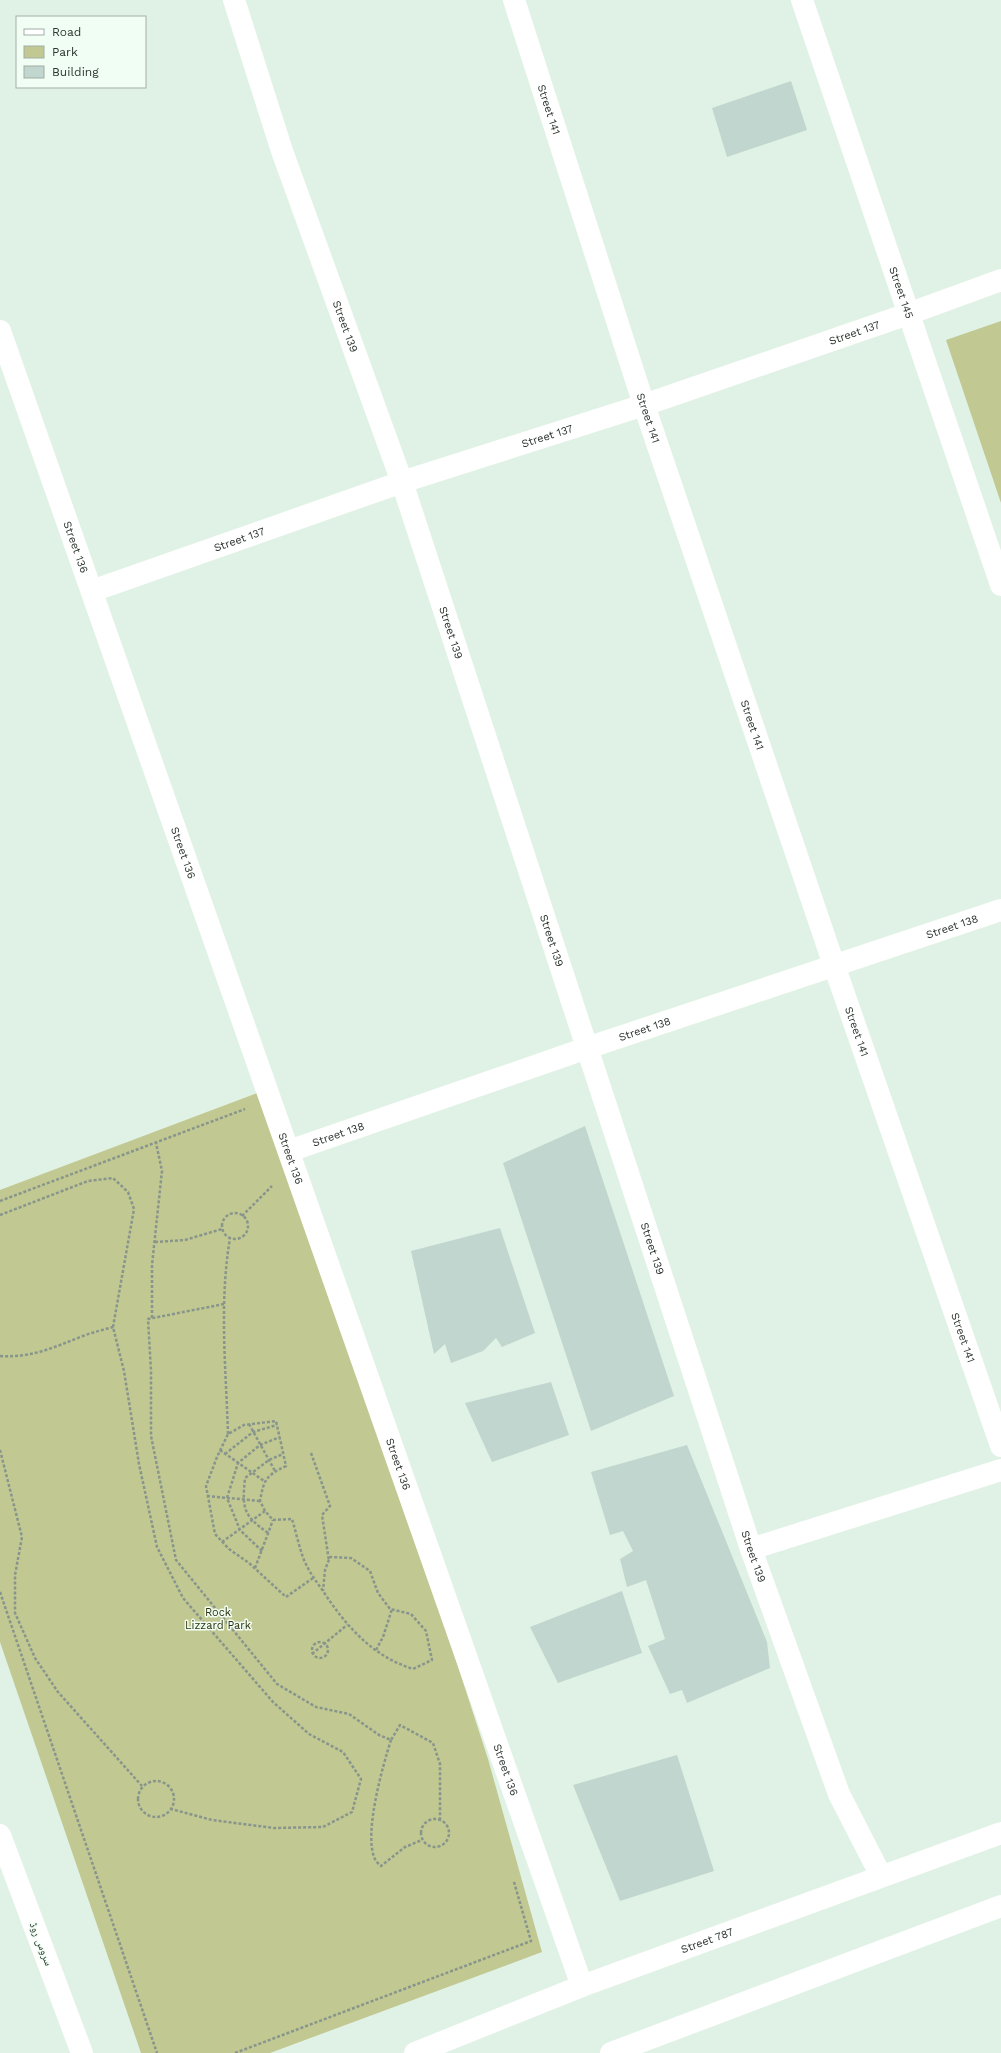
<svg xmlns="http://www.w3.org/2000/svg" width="1001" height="2053" viewBox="0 0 1001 2053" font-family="'Work Sans','Noto Naskh Arabic',sans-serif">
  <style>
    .green { fill: #c1c891 }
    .building { fill: #c0d6cf }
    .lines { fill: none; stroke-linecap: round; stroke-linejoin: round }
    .path { stroke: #88958c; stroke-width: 2.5; stroke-dasharray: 3 2; stroke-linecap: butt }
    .street { stroke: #fff; stroke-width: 22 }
    .secondary { stroke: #fff; stroke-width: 22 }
    .labels { text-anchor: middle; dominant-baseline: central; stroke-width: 3; stroke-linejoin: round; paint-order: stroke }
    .street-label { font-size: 11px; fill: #2f3631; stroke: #f0fef4 }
    .park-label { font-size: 11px; fill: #2d300e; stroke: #f0fef4 }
  </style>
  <rect width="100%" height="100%" fill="#e0f2e5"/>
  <path class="green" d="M1001,321V503L946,340Z
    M260,1092L425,1565L488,1759L542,1952L270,2053H141L0,1642V1190Z"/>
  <path class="building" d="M791,81L807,130L727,157L712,108Z
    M585,1126L674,1396L591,1431L503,1163Z
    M500,1228L535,1333L502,1347L496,1338L483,1351L451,1363L445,1344L434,1354L411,1251Z
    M551,1382L569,1435L492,1462L465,1403Z
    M687,1445L767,1642L770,1668L687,1703L682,1690L670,1694L648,1646L665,1639L646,1580L627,1587L620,1559L633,1551L623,1531L610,1535L591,1472Z
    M622,1591L642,1653L558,1683L530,1627Z
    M677,1755L714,1871L620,1901L573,1785Z"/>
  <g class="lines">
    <path class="path" d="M0,1201L245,1109
      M222 1226a13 13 0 1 1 26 0a13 13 0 1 1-26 0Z
      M0,1215L88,1181L113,1178L128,1192L134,1209L113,1327L124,1371L139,1464L157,1547L183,1598L273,1702L309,1734L343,1752L361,1779L352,1812L323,1827L274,1828L212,1820L171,1809
      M242,1216L272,1186
      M155,1242L185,1240L222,1229
      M224,1304L148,1319L151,1371V1436L176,1560L277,1684L316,1707L349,1714L379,1735L391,1740L400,1725L433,1743L440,1764V1820
      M152,1318V1265L162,1171L156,1143
      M0,1356C33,1358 54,1347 83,1336C93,1332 103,1330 113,1327
      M249,1424L275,1471
      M228,1434C226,1369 219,1303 230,1238
      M0,1450L22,1537L15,1575V1613L35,1658L58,1692L142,1786
      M220,1450L264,1481
      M311,1453L330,1506L322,1515L329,1561
      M225,1454L253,1432L277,1425
      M207,1496L260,1501
      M268,1533C243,1515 242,1509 245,1478L269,1460L283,1454
      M222,1542L265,1511
      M262,1551L240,1530L227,1498L238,1463L260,1445L280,1437
      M255,1568L273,1520
      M313,1578L286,1597L249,1563L229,1549L215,1534L206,1486L217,1457L228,1434L244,1425L276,1421L286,1466C265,1476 264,1480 260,1501L265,1511L273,1520L292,1519C296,1532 299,1547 304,1560C309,1572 316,1581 323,1591C346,1626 372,1656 413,1669L432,1660L426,1631L411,1614L390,1609L378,1593L370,1571L351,1558L330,1557L325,1570L323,1591
      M0,1592L157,2053
      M312 1650a8 8 0 1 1 16 0a8 8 0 1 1-16 0Z
      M376,1650L383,1637L392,1609
      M312,1654L347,1625
      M391,1740C383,1765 363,1835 375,1859C376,1862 379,1864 381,1866L405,1847L422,1840
      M138 1799a18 18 0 1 1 36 0a18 18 0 1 1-36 0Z
      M421 1833a14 14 0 1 1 28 0a14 14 0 1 1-28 0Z
      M235,2053L531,1941L514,1882"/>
    <g class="street">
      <path id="s1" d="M234,0L282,151L402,482L751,1549L839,1794L881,1876"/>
      <path id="s2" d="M514,0L644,405L834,965L1001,1446"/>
      <path id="s3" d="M802,0L1001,585"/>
      <path id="s4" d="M0,331L582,1986"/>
      <path id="s5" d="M92,591L402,482L644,405L908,314L1001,280"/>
      <path id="s6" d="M289,1151L587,1048L1001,910"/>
      <path d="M751,1549L1001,1470"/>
    </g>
    <g class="secondary">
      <path d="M0,1835L82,2053"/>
      <path id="s7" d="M415,2053L582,1986L1001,1833"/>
      <path d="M611,2053L1001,1906"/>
    </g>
  </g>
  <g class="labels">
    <g class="street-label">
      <text stroke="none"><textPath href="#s2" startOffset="115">Street 141</textPath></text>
      <text stroke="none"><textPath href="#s3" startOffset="309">Street 145</textPath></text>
      <text stroke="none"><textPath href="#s1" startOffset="345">Street 139</textPath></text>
      <text stroke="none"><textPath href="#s5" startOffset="805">Street 137</textPath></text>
      <text stroke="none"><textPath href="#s2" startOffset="439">Street 141</textPath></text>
      <text stroke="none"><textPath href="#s5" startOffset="481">Street 137</textPath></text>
      <text stroke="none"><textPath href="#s5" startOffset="156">Street 137</textPath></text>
      <text stroke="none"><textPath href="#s4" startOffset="229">Street 136</textPath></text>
      <text stroke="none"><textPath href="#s1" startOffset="669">Street 139</textPath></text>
      <text stroke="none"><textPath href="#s2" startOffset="763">Street 141</textPath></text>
      <text stroke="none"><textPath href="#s4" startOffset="553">Street 136</textPath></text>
      <text stroke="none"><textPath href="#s6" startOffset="700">Street 138</textPath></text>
      <text stroke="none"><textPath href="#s1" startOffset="993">Street 139</textPath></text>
      <text stroke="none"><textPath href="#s6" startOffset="376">Street 138</textPath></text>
      <text stroke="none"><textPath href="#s2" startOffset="1087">Street 141</textPath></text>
      <text stroke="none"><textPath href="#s6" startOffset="52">Street 138</textPath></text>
      <text stroke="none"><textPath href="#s4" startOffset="877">Street 136</textPath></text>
      <text stroke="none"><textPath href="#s1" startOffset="1317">Street 139</textPath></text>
      <text stroke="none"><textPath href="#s2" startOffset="1411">Street 141</textPath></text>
      <text stroke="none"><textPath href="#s4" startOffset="1201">Street 136</textPath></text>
      <text stroke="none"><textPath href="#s1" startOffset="1641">Street 139</textPath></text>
      <text stroke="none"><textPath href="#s4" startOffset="1525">Street 136</textPath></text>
      <text stroke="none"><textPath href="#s7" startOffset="313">Street 787</textPath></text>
      <text transform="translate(41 1944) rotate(69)">سروس روڈ</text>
    </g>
    <g class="park-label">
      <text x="218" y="1612">Rock<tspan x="218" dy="13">Lizzard Park</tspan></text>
    </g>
  </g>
  <rect x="16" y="16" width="130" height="72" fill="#f0fef4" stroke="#a3aea6"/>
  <rect x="24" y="29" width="20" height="6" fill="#ffffff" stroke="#a3aea6"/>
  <text x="52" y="36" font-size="12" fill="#2f3631">Road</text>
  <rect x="24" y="46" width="20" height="12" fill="#c1c891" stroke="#a3aea6"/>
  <text x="52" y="56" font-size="12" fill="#2f3631">Park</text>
  <rect x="24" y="66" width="20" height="12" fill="#c0d6cf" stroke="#a3aea6"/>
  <text x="52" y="76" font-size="12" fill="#2f3631">Building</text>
</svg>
